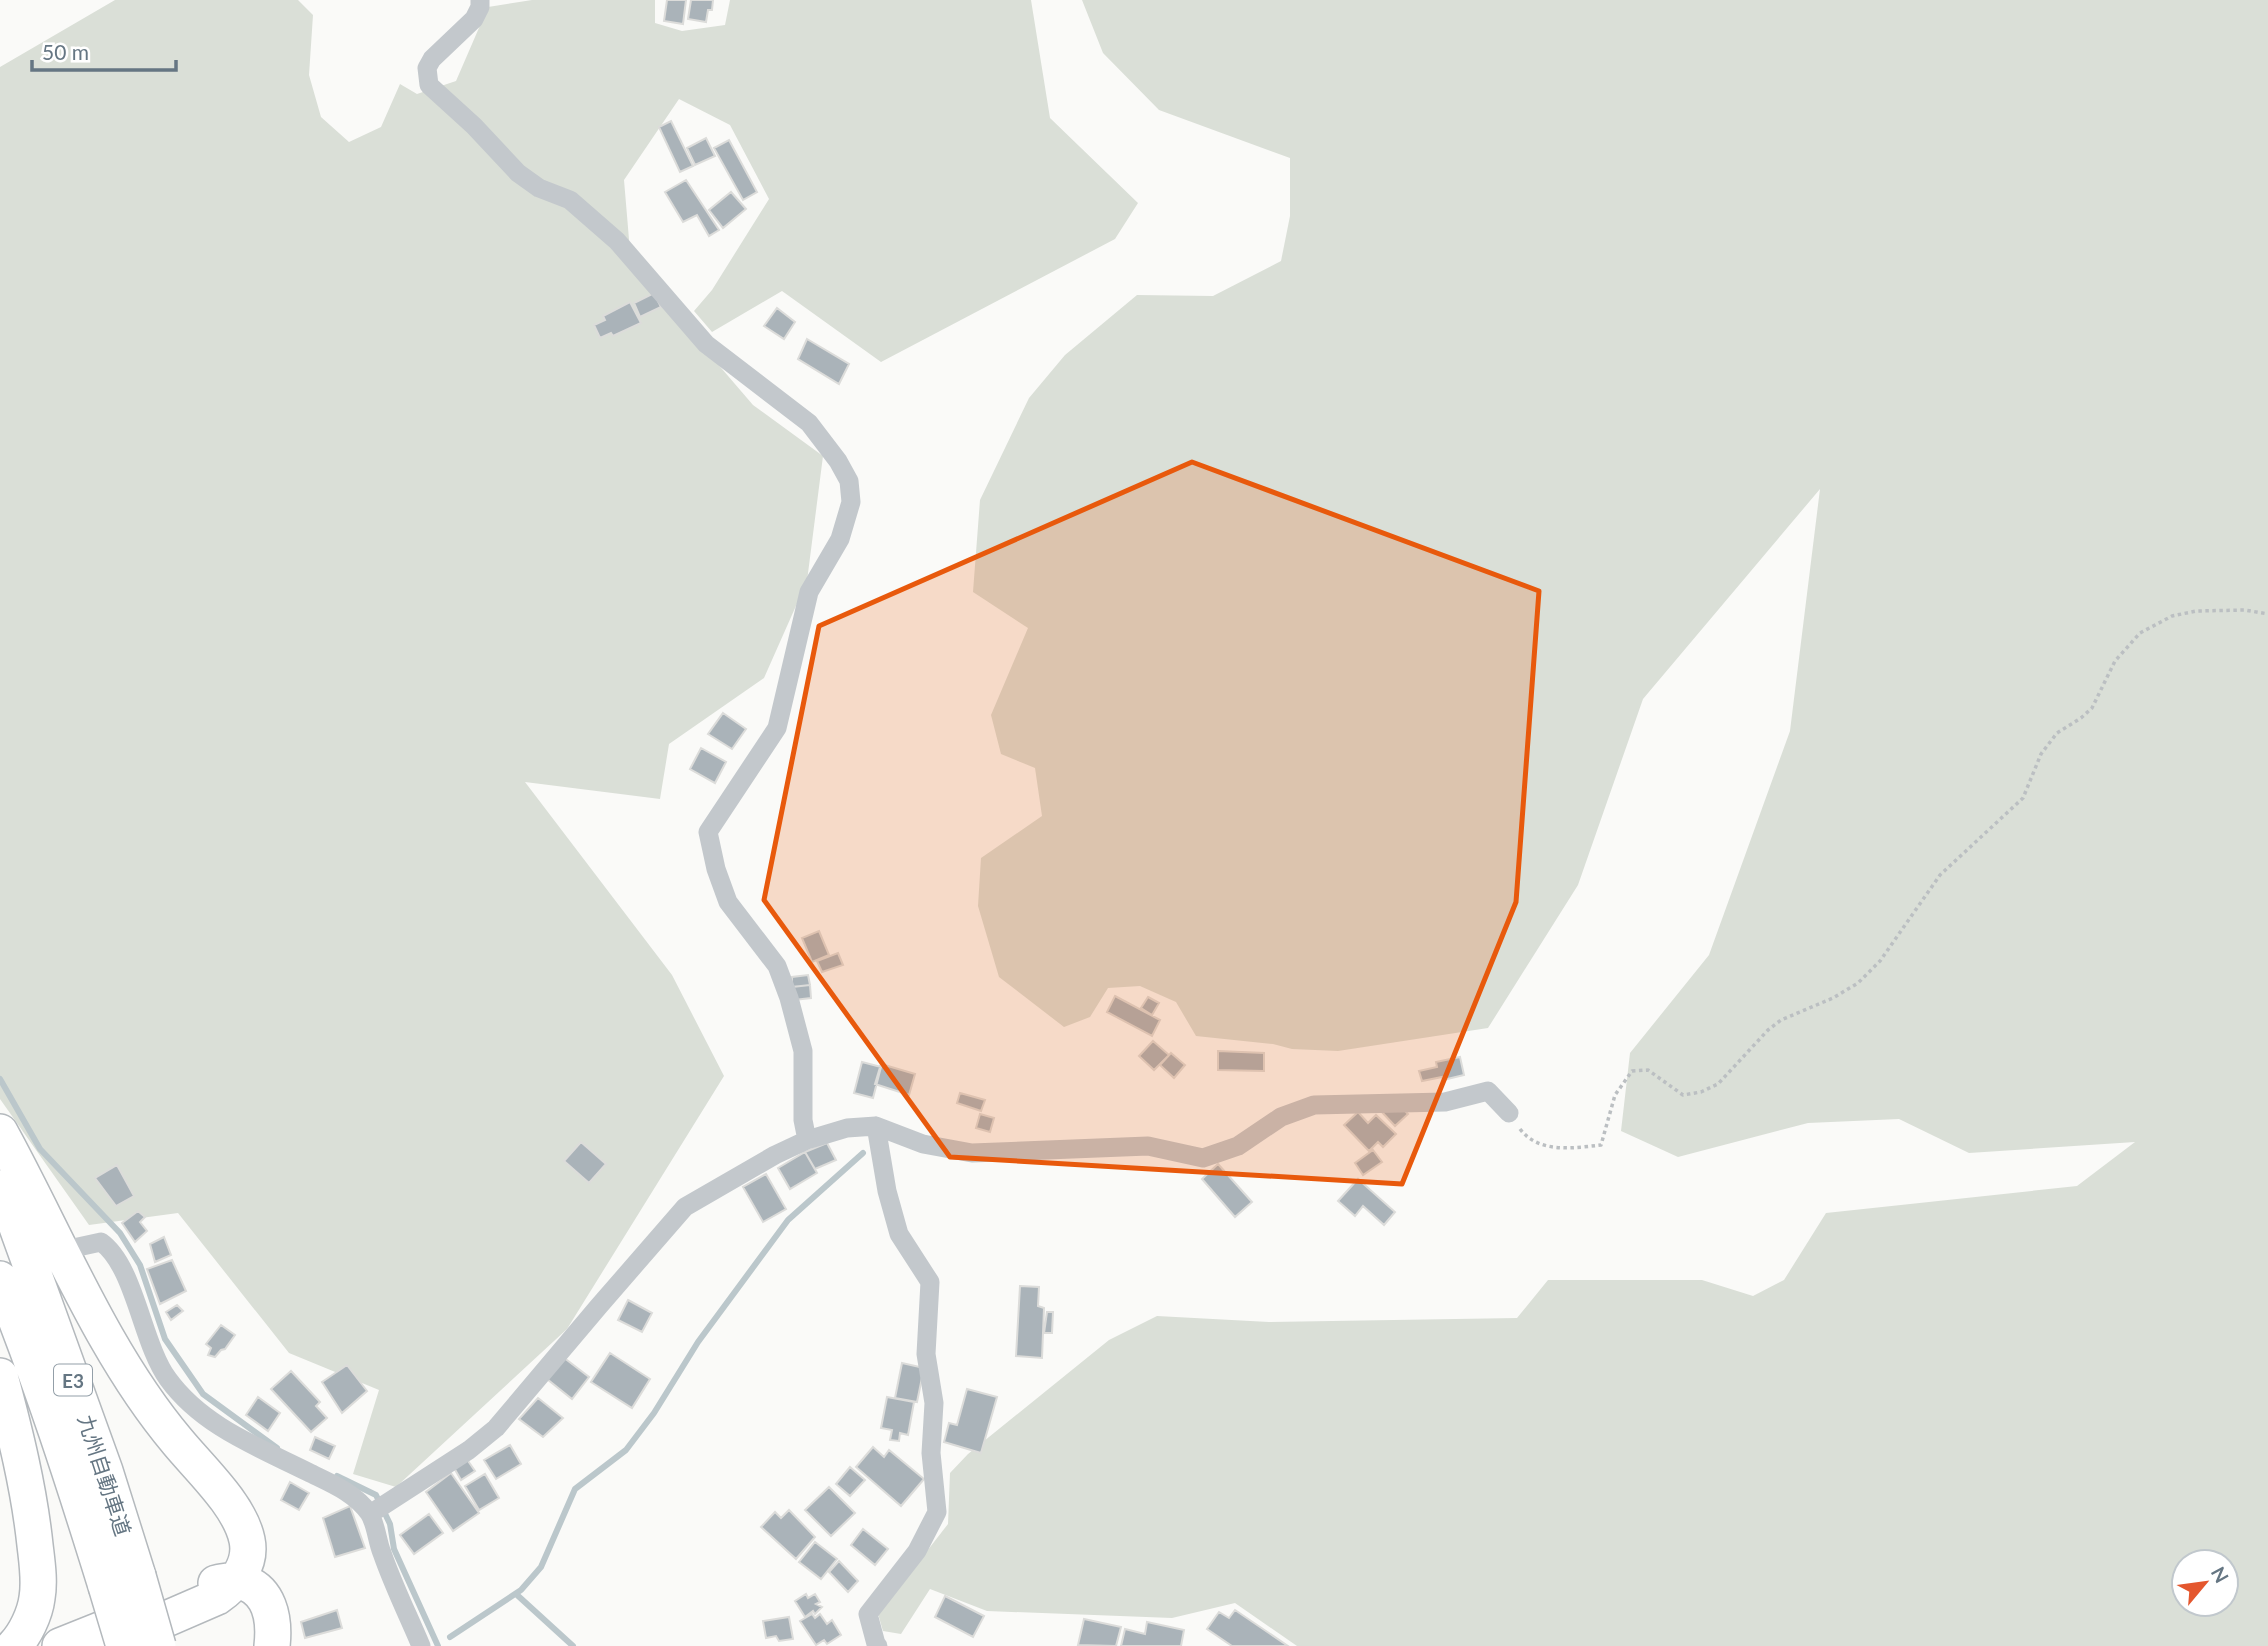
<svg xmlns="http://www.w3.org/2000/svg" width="2268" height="1646" viewBox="0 0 2268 1646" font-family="Lato,'Noto Sans JP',sans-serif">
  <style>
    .green { fill: #dadfd7; fill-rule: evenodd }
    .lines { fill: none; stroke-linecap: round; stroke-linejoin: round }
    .stream { stroke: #bbc7cb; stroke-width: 6 }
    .building { fill: #aab3b9; stroke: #dcdcda; stroke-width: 2 }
    .motorway-casing { stroke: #b4b9bd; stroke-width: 38 }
    .path { stroke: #bbbfc2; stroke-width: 3.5; stroke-dasharray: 3.5 3.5; stroke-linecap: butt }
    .minor { stroke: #c3c8cc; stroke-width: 19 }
    .motorway { stroke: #fff; stroke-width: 35 }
    .motorway-bridge-casing { stroke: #b4b9bd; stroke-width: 38; stroke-linecap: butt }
    .motorway-bridge { stroke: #fff; stroke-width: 35 }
    .marked { fill: #e8590c; fill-opacity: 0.2; stroke: #e8590c; stroke-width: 5; stroke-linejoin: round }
    .labels { text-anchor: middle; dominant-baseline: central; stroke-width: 7; stroke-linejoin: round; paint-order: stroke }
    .shield { fill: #fff; stroke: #939fa8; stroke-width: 2 }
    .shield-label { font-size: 19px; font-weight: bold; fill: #657683 }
    .street-label { font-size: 21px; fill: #657683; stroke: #fff }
  </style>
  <rect width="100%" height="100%" fill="#fafaf8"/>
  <path class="green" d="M115,0H298L313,15L309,75L321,117L349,142L381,127L400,84L417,94L456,81L488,7L532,0H655V23L682,31L725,25L730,0H1031L1050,118L1138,203L1115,239L881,362L782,291L712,332L694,311L712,290L769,199L730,125L679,99L624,180L631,263L753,405L823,456L807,581L764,678L669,744L660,799L525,782L672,975L724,1076L567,1329L396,1487L353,1474L379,1390L289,1353L178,1213L89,1225L0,1099V67Z
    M1082,0H2268V1646H1297L1235,1603L1172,1618L987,1611L930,1589L901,1634L883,1631L878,1614L948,1524L950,1473L968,1454L1109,1340L1157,1316L1269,1322L1517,1318L1548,1280H1702L1753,1296L1784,1280L1826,1213L2077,1186L2135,1142L1969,1153L1899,1119L1808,1123L1678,1157L1621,1131L1630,1053L1709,955L1790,731L1820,489L1643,699L1578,885L1488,1028L1338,1051L1292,1049L1273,1044L1196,1036L1176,1002L1140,986L1108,988L1090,1017L1064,1027L999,977L978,906L981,858L1042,816L1035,768L1001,754L991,715L1028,628L973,592L980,500L1029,398L1065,355L1137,295L1213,296L1281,261L1290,216V158L1159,110L1103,53ZM2184,1562H2226V1604H2184Z"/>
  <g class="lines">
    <path class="stream" d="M0,1079L40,1149L120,1233L140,1265L165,1339L203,1394L277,1448
      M337,1476L376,1495L390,1524L394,1549L438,1646
      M516,1594L573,1646
      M450,1637L521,1590L541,1567L575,1489L626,1450L654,1413L698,1342L788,1220L863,1153"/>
  </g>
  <path class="building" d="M667,0H686L683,24L664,21Z
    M691,0H713L712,10H708L706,22L688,19Z
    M671,121L693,166L680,172L659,127Z
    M706,138L715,156L695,165L687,148Z
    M729,140L757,192L743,200L714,148Z
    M686,180L719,230L709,236L697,215L683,222L665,192Z
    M731,192L746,209L723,228L709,210Z
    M654,293L661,307L640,317L634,303Z
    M630,302L641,323L613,336L611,333L600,338L594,325L605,320L603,316Z
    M777,308L795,322L784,339L764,326Z
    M807,339L849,364L839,384L798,359Z
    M723,713L746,729L732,749L708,734Z
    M701,748L726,762L715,783L690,769Z
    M819,931L829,955L812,962L802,938Z
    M838,953L843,965L822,972L817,961Z
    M808,975L810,985L792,987V977Z
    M810,985L811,998L794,1000L792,987Z
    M1115,996L1160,1020L1152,1036L1107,1012Z
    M1148,997L1159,1003L1152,1015L1141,1008Z
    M1153,1041L1169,1055L1154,1070L1139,1056Z
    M1218,1051L1264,1053V1071L1218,1070Z
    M1171,1053L1185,1065L1174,1078L1160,1065Z
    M1460,1057L1464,1075L1443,1080L1442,1077L1422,1081L1419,1071L1437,1067L1436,1062Z
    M862,1062L881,1067L873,1098L854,1093Z
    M881,1064L915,1074L909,1095L875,1084Z
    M960,1093L985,1100L981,1111L957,1103Z
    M1393,1098L1408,1114L1395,1126L1380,1110Z
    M1358,1112L1368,1123L1376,1115L1396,1134L1383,1147L1378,1142L1369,1151L1344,1125Z
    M980,1114L994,1118L990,1132L976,1128Z
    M581,1142L606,1164L589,1183L564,1161Z
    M827,1143L836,1160L815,1169L805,1152Z
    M1373,1150L1382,1162L1363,1175L1355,1163Z
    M805,1152L817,1173L790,1189L778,1168Z
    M1218,1164L1252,1202L1235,1217L1202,1179Z
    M117,1165L134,1196L116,1206L95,1178Z
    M766,1174L786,1209L763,1222L743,1187Z
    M1358,1179L1395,1212L1384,1225L1363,1206L1355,1216L1338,1201Z
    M138,1211L145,1217L140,1222L147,1231L135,1242L122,1223Z
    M164,1237L171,1255L155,1262L150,1244Z
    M172,1260L186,1291L160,1304L147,1269Z
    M1020,1286L1039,1287L1038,1306L1044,1308L1042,1358L1016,1356Z
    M628,1300L652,1313L642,1332L618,1320Z
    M177,1305L183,1311L171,1320L166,1312Z
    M1047,1312H1053L1052,1333H1044Z
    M221,1325L235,1335L225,1349L221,1350L215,1357L208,1355L211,1348L206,1344Z
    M610,1353L650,1379L632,1408L591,1382Z
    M563,1357L589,1377L572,1399L547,1379Z
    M902,1363L924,1368L917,1402L895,1398Z
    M347,1365L367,1391L342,1413L322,1382Z
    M291,1371L320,1402L316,1406L327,1418L311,1432L271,1389Z
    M967,1389L997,1397L981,1453L944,1442L949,1423L957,1425Z
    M258,1397L280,1413L268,1431L246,1415Z
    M887,1397L914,1402L908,1435L900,1433L899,1441L890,1440L892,1430L881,1428Z
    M538,1398L563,1418L543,1437L519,1419Z
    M315,1437L335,1446L329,1459L310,1450Z
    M510,1445L521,1464L496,1479L484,1460Z
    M873,1447L884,1457L889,1450L924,1479L901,1506L856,1467Z
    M466,1458L475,1471L461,1480L453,1466Z
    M850,1467L865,1480L850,1496L836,1484Z
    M451,1473L479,1513L453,1531L426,1492Z
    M485,1474L499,1498L479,1510L465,1486Z
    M290,1482L309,1493L299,1510L281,1500Z
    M829,1487L855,1513L831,1536L805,1510Z
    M350,1506L365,1548L335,1557L323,1518Z
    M789,1510L815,1537L796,1559L761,1527L775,1512L781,1518Z
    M429,1514L443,1533L414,1554L400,1535Z
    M863,1529L888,1549L875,1565L851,1545Z
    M815,1542L837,1559L821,1579L799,1562Z
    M839,1561L858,1581L848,1592L829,1572Z
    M806,1594L808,1598L815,1594L820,1602L816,1604L822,1607L815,1614L813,1611L805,1617L795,1601Z
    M945,1596L984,1616L973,1637L935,1617Z
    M337,1610L342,1628L305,1638L301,1622Z
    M1235,1610L1288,1646H1232L1207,1629L1219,1612L1229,1618Z
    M812,1614L815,1618L820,1614L827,1624L832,1620L841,1635L827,1644L824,1640L816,1645L800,1621Z
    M789,1617L793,1639L779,1641L776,1636L766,1638L763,1621Z
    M1084,1619L1121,1627L1116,1646L1078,1645Z
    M1147,1622L1184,1630L1181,1646H1121L1125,1629L1145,1634Z"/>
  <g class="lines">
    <defs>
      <path id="motorway" d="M0,1132C56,1234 102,1352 177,1441C199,1468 240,1505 247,1540C252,1564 236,1584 217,1597L104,1646
        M0,1188L14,1219L105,1471L138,1576
        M0,1279C41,1380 74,1483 106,1586
        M0,1376C15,1432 29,1488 35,1545C37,1562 40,1581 37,1598C35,1614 25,1635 14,1646
        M216,1583C223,1582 232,1579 239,1581C270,1588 275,1619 272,1646
        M60,1646L125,1620"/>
    </defs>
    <use href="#motorway" class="motorway-casing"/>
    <path class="path" d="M1520,1129C1539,1154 1574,1148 1601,1145L1615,1095L1632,1071L1648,1070L1683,1095L1701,1092L1718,1084L1768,1030L1781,1020L1833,998L1858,983L1880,961L1940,875L2023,798L2041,754L2057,733L2081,718L2092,708L2115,661L2140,633L2172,616L2196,611L2245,610L2268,614"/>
    <path class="minor" d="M480,0V7L474,19L432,59L427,68L429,85L474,126L518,173L539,188L570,200L617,241L706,344L809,423L838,461L849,481L851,502L840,539L809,592L777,728L708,832L716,869L728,902L777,966L789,998L803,1051V1120L807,1140
      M876,1126L887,1191L899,1234L930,1282L926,1354L934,1403L931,1453L937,1512L917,1551L868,1614L876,1644L878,1646
      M78,1247L101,1242C135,1266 142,1344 168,1379C202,1426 258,1447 308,1472C330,1483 354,1492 369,1513C376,1523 377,1541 382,1553C393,1585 408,1615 421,1646
      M370,1514L469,1450L496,1428L599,1306L685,1207L775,1155L807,1140L847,1128L876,1126L923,1144L972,1153L1148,1146L1203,1158L1238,1146L1281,1117L1314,1105L1445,1102L1488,1091L1509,1113"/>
    <use href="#motorway" class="motorway"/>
    <defs>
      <path id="motorway-bridge" d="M138,1576L158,1646
        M106,1586L124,1646"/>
    </defs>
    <use href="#motorway-bridge" class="motorway-bridge-casing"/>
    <use href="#motorway-bridge" class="motorway-bridge"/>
  </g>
  <path class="marked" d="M1192,462L1539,591L1516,902L1402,1184L950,1157L764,900L819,626Z"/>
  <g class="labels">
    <rect class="shield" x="54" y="1364.5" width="38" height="31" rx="5"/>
    <g class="shield-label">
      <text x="73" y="1380">E3</text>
    </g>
    <g class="street-label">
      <text transform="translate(105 1475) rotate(72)">九州自動車道</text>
    </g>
  </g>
  <g transform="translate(2205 1583) rotate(61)"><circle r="33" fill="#ffffff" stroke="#c1c8cd" stroke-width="2"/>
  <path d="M0-5L12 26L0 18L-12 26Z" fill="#e4572e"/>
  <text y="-10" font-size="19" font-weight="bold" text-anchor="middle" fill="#657683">N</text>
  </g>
  <path d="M32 60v10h144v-10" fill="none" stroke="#657683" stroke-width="3.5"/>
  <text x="42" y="60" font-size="21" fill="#657683" stroke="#ffffff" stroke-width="5" paint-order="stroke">50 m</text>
</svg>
